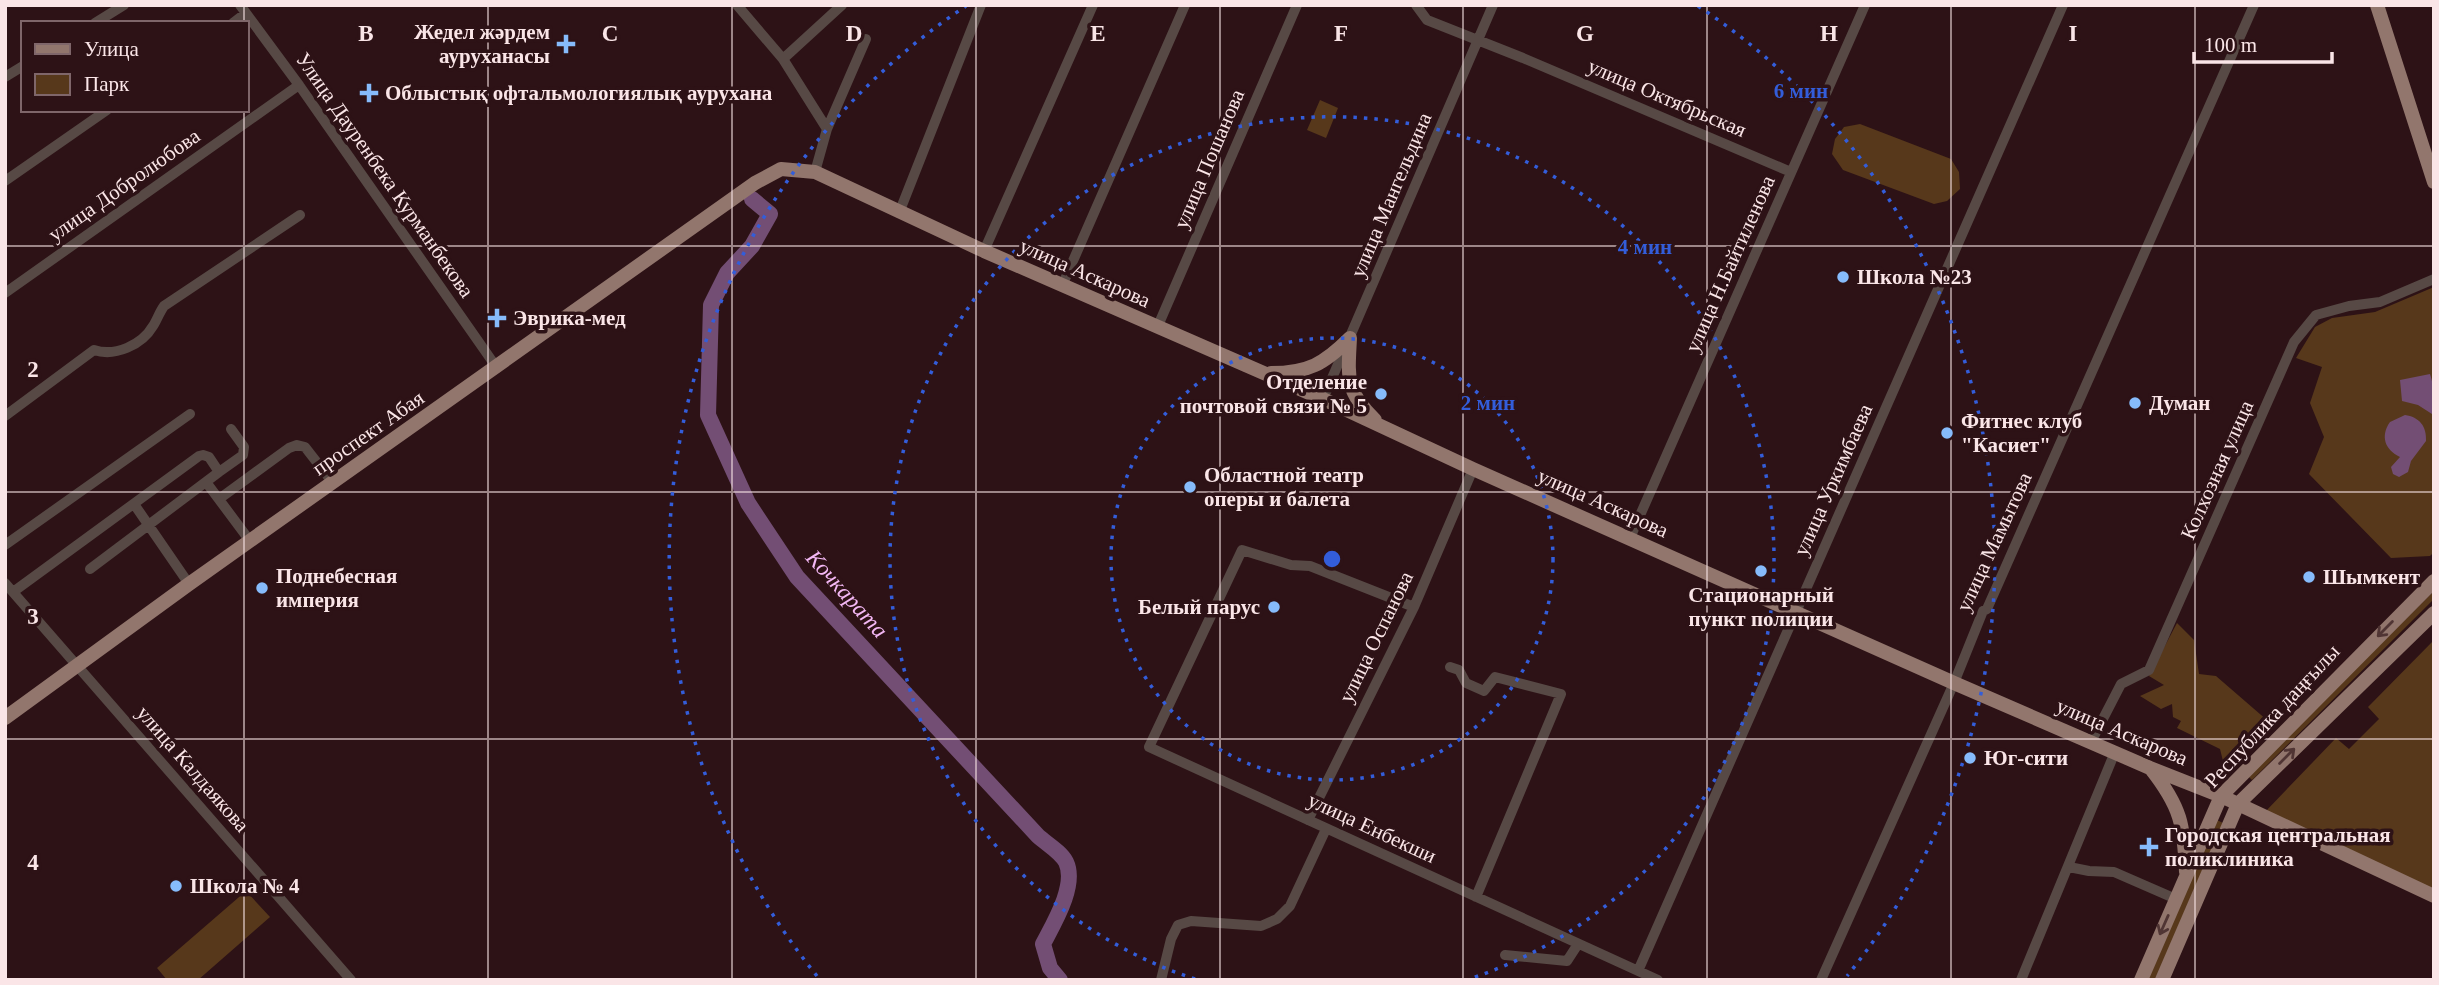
<svg xmlns="http://www.w3.org/2000/svg" width="2439" height="985" viewBox="0 0 2439 985" font-family="'Times New Roman',serif">
  <style>
    .green { fill: #57381b }
    .water { fill: #734e74 }
    .lines { fill: none; stroke-linecap: round; stroke-linejoin: round }
    .river { stroke: #734e74; stroke-width: 16 }
    .minor { stroke: #574945; stroke-width: 10 }
    .major { stroke: #92766d; stroke-width: 14 }
    .oneway { stroke: #503534 }
    .grid { fill: none; stroke: #fae5e7; stroke-width: 2; stroke-opacity: 0.55 }
    .ring { fill: none; stroke: #335dda; stroke-width: 3.5; stroke-dasharray: 3.5 7 }
    .poi-dot { fill: #86bbfb; stroke: #2d1216; stroke-width: 2.5 }
    .labels { text-anchor: middle; dominant-baseline: central; stroke-width: 7; stroke-linejoin: round; paint-order: stroke }
    .poi-label { font-size: 21px; font-weight: bold; fill: #fae5e7; stroke: #2d1216; text-anchor: start }
    .street-label { font-size: 21px; fill: #fae5e7; stroke: #2d1216 }
    .water-label { font-size: 23px; font-style: italic; fill: #f3b7f4; stroke: #2d1216 }
    .grid-label { font-size: 23px; text-anchor: middle; font-weight: bold; fill: #fae5e7; stroke: #2d1216; stroke-width: 7; stroke-linejoin: round; paint-order: stroke }
    .centre { fill: #335dda; stroke: #2d1216; stroke-width: 3.5 }
    .ring-label { font-size: 21px; text-anchor: middle; font-weight: bold; fill: #335dda; stroke: #2d1216; stroke-width: 7; stroke-linejoin: round; paint-order: stroke }
  </style>
  <rect width="100%" height="100%" fill="#2d1216"/>
  <path class="green" d="M1320,100L1338,108L1326,138L1307,130Z
    M1860,124L1951,159L1959,172L1960,189L1947,201L1934,204L1843,170L1832,154L1835,139L1844,127Z
    M2434,287V552L2430,556L2391,558L2309,474L2324,437L2310,403L2322,367L2296,358L2315,327L2332,318L2375,312Z
    M2434,591V599L2252,780L2248,776Z
    M2177,623L2194,640L2199,674L2216,676L2268,721L2224,765L2220,749L2177,728L2181,721L2173,717L2172,704L2161,709L2140,696L2164,685L2149,676Z
    M2434,640V890L2265,812L2336,738L2349,749L2379,719L2368,707Z
    M2217,820L2223,823L2155,980H2148Z
    M246,891L270,917L198,980H167L157,968Z"/>
  <path class="water" d="M2430,374C2434,386 2436,402 2432,414L2418,405L2402,401L2400,380Z
    M2405,415C2419,417 2427,426 2426,441L2411,461L2408,472L2399,477L2393,474L2391,467L2400,457C2385,450 2380,436 2390,422Z"/>
  <g class="lines">
    <path class="river" d="M752,199L770,214L752,246L727,273L711,305L708,415L748,503L797,577L1038,836C1047,844 1061,852 1066,862C1077,885 1054,923 1043,944L1050,968L1060,980"/>
    <path class="minor" d="M240,5L299,85L497,368
      M737,5L783,59L827,129L815,172
      M1416,5L1427,20L1523,58L1791,172
      M95,23L124,5
      M233,23L246,13
      M783,59L842,5
      M5,77L23,66
      M827,129L866,39
      M5,181L107,110
      M899,213L981,5
      M984,251L1093,5
      M1062,286L1185,5
      M5,293L299,85
      M1157,328L1297,5
      M1323,399L1493,5
      M5,416L94,350C115,357 142,345 153,326C157,320 159,313 164,306L300,215
      M206,482L250,541
      M219,499L289,448L297,445L305,447L333,483
      M134,504L189,584
      M1630,538L1865,5
      M5,545L190,414
      M90,569L219,472
      M5,583L351,980
      M13,592L199,456L203,455L209,457L219,472L243,455L244,447L231,429
      M1414,607L1310,566L1291,565L1242,550L1149,747L1658,980
      M1450,667L1459,670L1466,683L1484,691L1495,677L1561,694L1476,897
      M2091,742L2121,684L2149,670L2294,342L2316,315L2349,306L2380,302L2434,279
      M1308,820L1414,607L1473,469
      M2069,867L2089,871L2114,872L2176,899
      M1505,955L1567,961L1578,944
      M1638,971L2063,5
      M1161,980L1171,939L1178,925L1191,921L1261,926L1277,919L1290,906L1326,829
      M1821,980L1954,683L1983,611L1987,609L2254,5
      M2021,980L2115,752"/>
    <path class="major" d="M2377,5L2434,182
      M1350,338C1348,377 1345,391 1375,420
      M1271,373C1308,373 1324,364 1350,338
      M5,718L189,584L755,183L781,169L815,172L984,251L1323,399L1473,469L1954,683L2150,768L2221,796L2434,896
      M2151,769C2181,807 2184,825 2186,872
      M2141,980L2221,796L2434,581
      M2162,980L2238,804L2434,613"/>
  </g>
  <defs><path id="oneway-shaft" d="M-6 0H5M1.5-3L5.5 0L1.5 3" fill="none" stroke-width="1.6" stroke-linecap="round" stroke-linejoin="round" transform="scale(1.75)"/></defs>
  <g class="oneway">
    <use href="#oneway-shaft" transform="translate(2385 629) rotate(135)"/>
    <use href="#oneway-shaft" transform="translate(2287 756) rotate(-45)"/>
    <use href="#oneway-shaft" transform="translate(2164 925) rotate(114)"/>
  </g>
  <path class="grid" d="M244,5V23M488,5V980M732,5V980M976,5V980M1220,5V980M1463,5V980M1707,5V980M1951,5V980M2195,5V980M244,110V980M5,246H2434M5,492H2434M5,739H2434"/>
  <g class="ring">
    <circle cx="1332" cy="559" r="221"/>
    <path d="M1195 979A442 442 0 1 1 1469 979"/>
    <path d="M817 976A663 663 0 0 1 966 6M1698 6A663 663 0 0 1 1847 976"/>
  </g>
  <g class="poi-dot">
    <path d="M562.5 33.5h7v7h7v7h-7v7h-7v-7h-7v-7h7z"/>
    <path d="M365.5 82.5h7v7h7v7h-7v7h-7v-7h-7v-7h7z"/>
    <circle cx="1843" cy="277" r="7"/>
    <path d="M493.5 307.5h7v7h7v7h-7v7h-7v-7h-7v-7h7z"/>
    <circle cx="1381" cy="394" r="7"/>
    <circle cx="2135" cy="403" r="7"/>
    <circle cx="1947" cy="433" r="7"/>
    <circle cx="1190" cy="487" r="7"/>
    <circle cx="1761" cy="571" r="7"/>
    <circle cx="2309" cy="577" r="7"/>
    <circle cx="262" cy="588" r="7"/>
    <circle cx="1274" cy="607" r="7"/>
    <circle cx="1970" cy="758" r="7"/>
    <path d="M2145.5 836.5h7v7h7v7h-7v7h-7v-7h-7v-7h7z"/>
    <circle cx="176" cy="886" r="7"/>
  </g>
  <g class="labels">
    <g class="poi-label">
      <text x="550" y="32" text-anchor="end">Жедел жәрдем<tspan x="550" dy="24">ауруханасы</tspan></text>
      <text x="385" y="93">Облыстық офтальмологиялық аурухана</text>
      <text x="1857" y="277">Школа №23</text>
      <text x="513" y="318">Эврика-мед</text>
      <text x="1367" y="382" text-anchor="end">Отделение<tspan x="1367" dy="24">почтовой связи № 5</tspan></text>
      <text x="2149" y="403">Думан</text>
      <text x="1961" y="421">Фитнес клуб<tspan x="1961" dy="24">"Касиет"</tspan></text>
      <text x="1204" y="475">Областной театр<tspan x="1204" dy="24">оперы и балета</tspan></text>
      <text x="276" y="576">Поднебесная<tspan x="276" dy="24">империя</tspan></text>
      <text x="2323" y="577">Шымкент</text>
      <text x="1761" y="595" text-anchor="middle">Стационарный<tspan x="1761" dy="24">пункт полиции</tspan></text>
      <text x="1260" y="607" text-anchor="end">Белый парус</text>
      <text x="1984" y="758">Юг-сити</text>
      <text x="2165" y="835">Городская центральная<tspan x="2165" dy="24">поликлиника</tspan></text>
      <text x="190" y="886">Школа № 4</text>
    </g>
    <g class="street-label">
      <text transform="translate(1667 98) rotate(23)">улица Октябрьская</text>
      <text transform="translate(1209 159) rotate(-67)">улица Пошанова</text>
      <text transform="translate(385 175) rotate(55)">Улица Дауренбека Курманбекова</text>
      <text transform="translate(124 185) rotate(-35)">улица Добролюбова</text>
      <text transform="translate(1391 195) rotate(-67)">улица Мангельдина</text>
      <text transform="translate(1730 264) rotate(-66)">улица Н.Байтиленова</text>
      <text transform="translate(1085 273) rotate(24)">улица Аскарова</text>
      <text transform="translate(368 433) rotate(-35)">проспект Абая</text>
      <text transform="translate(2217 470) rotate(-66)">Колхозная улица</text>
      <text transform="translate(1833 480) rotate(-66)">улица Уркимбаева</text>
      <text transform="translate(1603 503) rotate(24)">улица Аскарова</text>
      <text transform="translate(1994 542) rotate(-65)">улица Мамытова</text>
      <text transform="translate(1376 637) rotate(-64)">улица Оспанова</text>
      <text transform="translate(2272 716) rotate(-47)">Республика даңғылы</text>
      <text transform="translate(2122 732) rotate(23)">улица Аскарова</text>
      <text transform="translate(193 769) rotate(49)">улица Калдаякова</text>
      <text transform="translate(1372 828) rotate(25)">улица Енбекши</text>
    </g>
    <g class="water-label">
      <text transform="translate(847 594) rotate(48)">Кочкарата</text>
    </g>
  </g>
  <g class="grid-label">
    <text x="366" y="41">B</text>
    <text x="610" y="41">C</text>
    <text x="854" y="41">D</text>
    <text x="1098" y="41">E</text>
    <text x="1341" y="41">F</text>
    <text x="1585" y="41">G</text>
    <text x="1829" y="41">H</text>
    <text x="2073" y="41">I</text>
    <text x="33" y="377">2</text>
    <text x="33" y="624">3</text>
    <text x="33" y="870">4</text>
  </g>
  <circle cx="1332" cy="559" r="10" class="centre"/>
  <g class="ring-label">
    <text x="1801" y="98">6 мин</text>
    <text x="1645" y="254">4 мин</text>
    <text x="1488" y="410">2 мин</text>
  </g>
  <rect width="2439" height="985" fill="none" stroke="#fae5e7" stroke-width="14"/>
  <rect x="21" y="21" width="228" height="91" fill="#2d1216" stroke="#7f666a" stroke-width="2"/>
  <rect x="35" y="44" width="35" height="10" fill="#92766d" stroke="#7f666a" stroke-width="2"/>
  <text x="84" y="56" font-size="21" fill="#fae5e7">Улица</text>
  <rect x="35" y="74" width="35" height="21" fill="#57381b" stroke="#7f666a" stroke-width="2"/>
  <text x="84" y="91" font-size="21" fill="#fae5e7">Парк</text>
  <path d="M2194 52v10h138v-10" fill="none" stroke="#fae5e7" stroke-width="3.5"/>
  <text x="2204" y="52" font-size="21" fill="#fae5e7" stroke="#2d1216" stroke-width="5" paint-order="stroke">100 m</text>
</svg>
